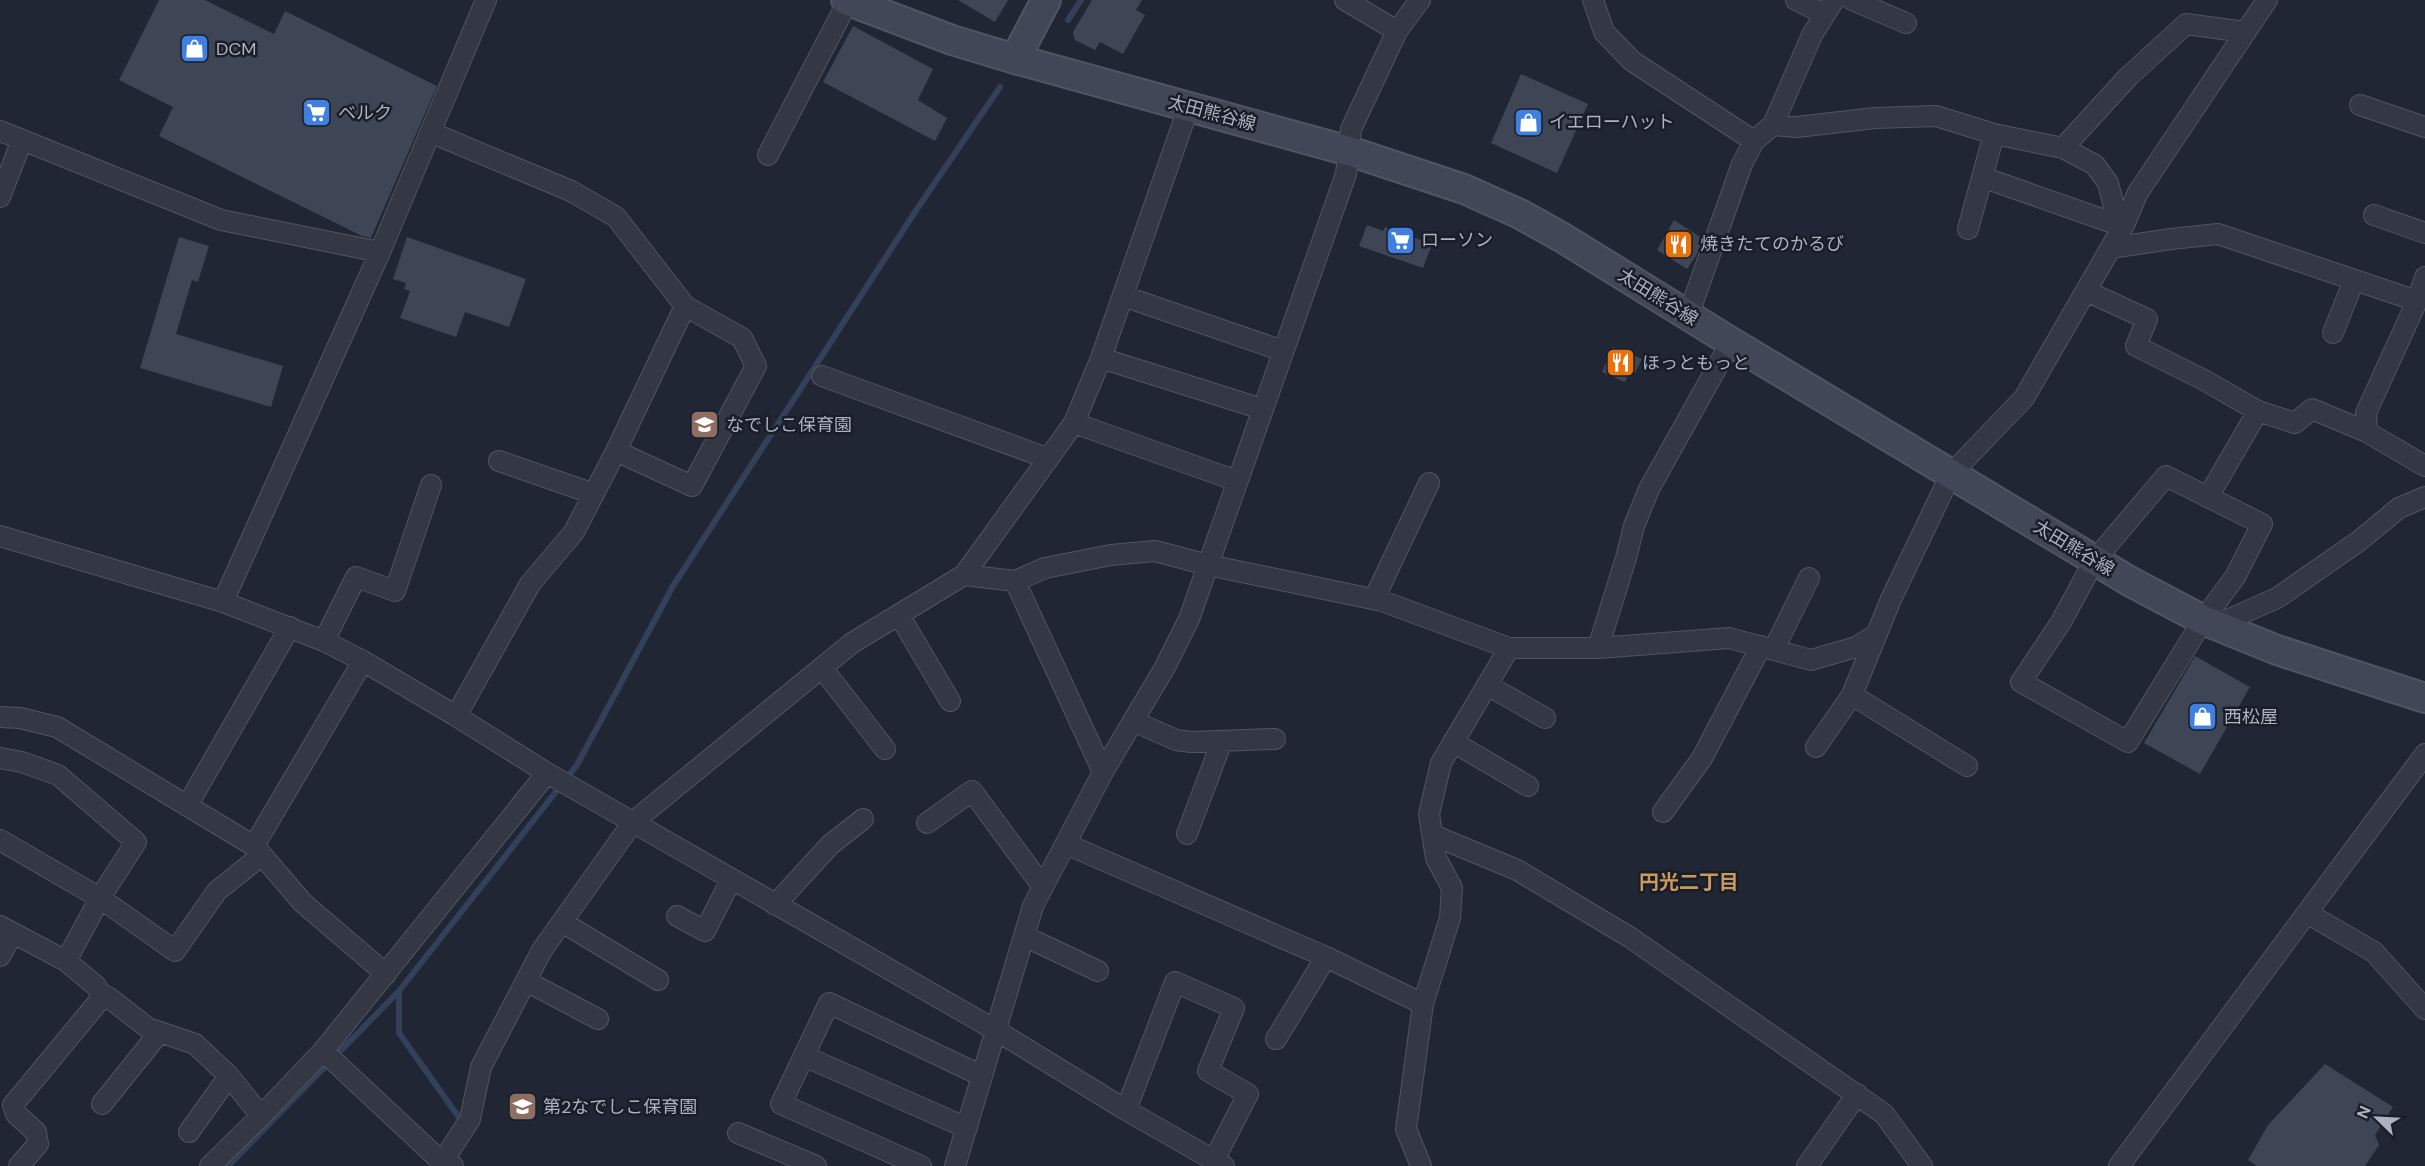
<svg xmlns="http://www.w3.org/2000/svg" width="2425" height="1166" viewBox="0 0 2425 1166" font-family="'DM Sans','Noto Sans JP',sans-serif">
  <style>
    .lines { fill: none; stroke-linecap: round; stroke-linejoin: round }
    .stream { stroke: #34405a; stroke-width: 6 }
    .building { fill: #3e4656 }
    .street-casing { stroke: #505562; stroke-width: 22 }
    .secondary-casing { stroke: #505562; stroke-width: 32 }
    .street { stroke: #333844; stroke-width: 20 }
    .secondary { stroke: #414757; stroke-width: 28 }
    .labels { text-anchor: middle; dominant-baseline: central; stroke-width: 5; stroke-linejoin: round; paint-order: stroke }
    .poi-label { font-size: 18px; fill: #adb2c1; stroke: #191d28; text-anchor: start }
    .street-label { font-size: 18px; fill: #adb2c1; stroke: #191d28 }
    .neighbourhood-label { font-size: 20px; font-weight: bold; fill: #ca995e; stroke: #191d28 }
  </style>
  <rect width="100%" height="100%" fill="#202633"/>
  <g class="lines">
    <path class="stream" d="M1068,20L1081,0
      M399,991V1033L458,1116L465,1121
      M228,1166L399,991L577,765L673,586L915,212L1000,87"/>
  </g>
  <path class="building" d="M159,0H205L274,34L285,11L437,86L371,238L362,236L159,136L173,107L119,80Z
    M958,0H1008L995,22Z
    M1092,0H1142L1136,10L1145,15L1123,54L1100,42L1095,50L1075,40L1073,32Z
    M853,26L933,69L918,100L947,118L935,141L823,82Z
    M1521,74L1588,104L1557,173L1491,143Z
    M1674,220L1703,239L1697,254L1687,269L1657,250Z
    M1367,225L1383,231L1385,227L1432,244L1423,268L1359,246Z
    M179,237L209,246L198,282L192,280L176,334L283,366L271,407L140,368Z
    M407,237L526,279L509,327L465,312L456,337L400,318L410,291L404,289L406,283L393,279Z
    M1613,347L1642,359L1635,373L1630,371L1625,382L1602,372Z
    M2195,656L2250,687L2200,774L2144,743Z
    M2325,1064L2393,1107L2375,1135L2379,1145L2365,1166H2257L2248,1160L2268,1125Z"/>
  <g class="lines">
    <defs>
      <path id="street" d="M1345,0L1397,31
        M1593,0L1604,32L1632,61L1754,141
        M1796,0L1824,14
        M1852,0L1906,23
        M2360,105L2425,127
        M1773,125L1797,127L1875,118L1936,116L1994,134L2063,148L2095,165L2108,183L2115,211L2125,223
        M0,131L221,220L380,252
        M432,133L571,191L616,217L685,306L742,338L756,366L692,486L616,451L685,306
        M2063,148L2128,77L2186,24L2245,32
        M768,155L848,1
        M1982,177L2113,223H2125
        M0,197L22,140
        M2374,215L2425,233
        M1968,229L1994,134
        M2111,248L2171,239L2218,234L2417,301
        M2425,277L2417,301L2366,413L2367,432L2425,466
        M2086,291L2147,319L2136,346L2204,380L2258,411L2295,423L2312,409L2367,432
        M1123,296L1283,351
        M1688,316L1742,164L1754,141L1773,125L1812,35L1834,0
        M2333,333L2354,280
        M1101,358L1262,409
        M822,376L1047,458
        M1074,423L1237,481
        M499,461L594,494
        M2166,476L2262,524L2235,577L2203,620L2128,742L2021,682L2061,622L2094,561Z
        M2208,497L2258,411
        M0,536L223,602L324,641L363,661L456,716L547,773L997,1031L1126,1110L1224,1166
        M964,575L1015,581L1045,568L1111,555L1155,551L1208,565L1382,601L1509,648H1598L1729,638L1811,660L1856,647L1877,634
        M1015,581L1103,772
        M1374,599L1429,483
        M223,602L380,252L486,0
        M899,615L950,701
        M2216,625L2277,598L2359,541L2399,508L2425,497
        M324,641L356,577L395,591L431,485
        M1598,648L1626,558L1634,526L1649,489L1731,342
        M1774,649L1809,578
        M822,668L885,749
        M1487,685L1545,718
        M1852,695L1967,766
        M456,716L530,584L574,532L616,451
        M0,717L20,718L57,727L254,846L303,903L386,974
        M1133,721L1176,740L1191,742L1275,739
        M1453,742L1528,786
        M1816,747L1852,695L1891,599L1951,474L2024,398L2125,223L2137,194L2267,0
        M0,758L22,762L58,775L136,842L100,898L66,961
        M187,806L290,627
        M1663,812L1702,758L1761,646
        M927,823L972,791L1043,887
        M1187,834L1222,741
        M1433,835L1517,870L1631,938L1884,1114L1922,1166
        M0,840L100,898L175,951L217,891L262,855
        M1066,844L1326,957L1423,1004
        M254,846L363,661
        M775,905L830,845L863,819
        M2307,913L2374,952L2425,1009
        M677,916L705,931L731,880
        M562,922L658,980
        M0,926L66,961L96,986L101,994L108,997L148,1028L195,1044L229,1076L261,1116
        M1024,936L1098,971
        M0,956L13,933
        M526,981L598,1019
        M1276,1039L1326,957
        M323,1051L443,1163L453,1166
        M804,1056L967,1128
        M102,1104L159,1033
        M1126,1110L1175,982L1234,1008L1208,1071L1248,1094L1214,1160
        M189,1132L229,1076
        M738,1133L816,1166
        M19,1166L38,1144L36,1132L16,1114L13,1105L99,1001L101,994
        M210,1166L261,1116L323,1051L547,773
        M440,1166L470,1119L481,1067L542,950L633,822L852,643L964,575L1074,423L1101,358L1189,106
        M921,1166L781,1104L829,1003L982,1076
        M955,1166L1033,906L1103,772L1165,667L1189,619L1346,174L1351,129L1397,31L1420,0
        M1421,1166L1406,1129L1423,1004L1450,918L1452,888L1436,858L1429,814L1441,763L1509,648
        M1807,1166L1857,1094
        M2119,1166L2425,754"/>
      <path id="secondary" d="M846,0L952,40L1015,59L1349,151L1464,189L1520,214L1563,238L1731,342L2131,582L2203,620L2277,650L2425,698
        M1015,59L1046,0"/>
    </defs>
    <use href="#street" class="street-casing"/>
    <use href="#secondary" class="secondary-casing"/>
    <use href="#street" class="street"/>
    <use href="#secondary" class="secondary"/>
  </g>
  <defs>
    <symbol id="shop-square" viewBox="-11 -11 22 22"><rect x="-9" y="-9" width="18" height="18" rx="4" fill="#3f7fe0" stroke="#191d28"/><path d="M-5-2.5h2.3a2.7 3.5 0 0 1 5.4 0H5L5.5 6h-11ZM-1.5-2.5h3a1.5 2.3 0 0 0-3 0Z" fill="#fff"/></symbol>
    <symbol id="supermarket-square" viewBox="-11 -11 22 22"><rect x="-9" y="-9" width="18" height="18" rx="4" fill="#3f7fe0" stroke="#191d28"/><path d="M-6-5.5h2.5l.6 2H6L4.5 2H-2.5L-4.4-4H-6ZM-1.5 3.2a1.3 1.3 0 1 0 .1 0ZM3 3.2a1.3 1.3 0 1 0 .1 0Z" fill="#fff"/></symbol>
    <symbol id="restaurant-square" viewBox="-11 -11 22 22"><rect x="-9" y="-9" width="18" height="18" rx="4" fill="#e8710a" stroke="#191d28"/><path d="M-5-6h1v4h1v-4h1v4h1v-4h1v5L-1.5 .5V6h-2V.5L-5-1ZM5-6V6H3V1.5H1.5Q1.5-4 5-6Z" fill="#fff"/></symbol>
    <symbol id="school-square" viewBox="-11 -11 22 22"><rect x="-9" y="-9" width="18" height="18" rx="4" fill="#8d6e63" stroke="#191d28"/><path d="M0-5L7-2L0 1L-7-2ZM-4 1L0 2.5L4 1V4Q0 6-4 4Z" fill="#fff"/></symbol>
  </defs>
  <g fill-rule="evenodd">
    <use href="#shop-square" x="178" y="32" width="33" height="33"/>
    <use href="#supermarket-square" x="300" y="96" width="33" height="33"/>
    <use href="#shop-square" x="1512" y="106" width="33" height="33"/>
    <use href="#supermarket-square" x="1384" y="224" width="33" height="33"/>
    <use href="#restaurant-square" x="1662" y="228" width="33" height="33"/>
    <use href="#restaurant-square" x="1604" y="346" width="33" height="33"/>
    <use href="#school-square" x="688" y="408" width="33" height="33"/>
    <use href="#shop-square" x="2186" y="700" width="33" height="33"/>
    <use href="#school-square" x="506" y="1090" width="33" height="33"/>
  </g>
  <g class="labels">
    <g class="poi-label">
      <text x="216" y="49">DCM</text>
      <text x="338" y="113">ベルク</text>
      <text x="1549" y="122">イエローハット</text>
      <text x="1421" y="240">ローソン</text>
      <text x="1700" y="244">焼きたてのかるび</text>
      <text x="1642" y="363">ほっともっと</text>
      <text x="726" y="425">なでしこ保育園</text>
      <text x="2224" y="717">西松屋</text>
      <text x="543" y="1107">第2なでしこ保育園</text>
    </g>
    <g class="street-label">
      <text transform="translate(1212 113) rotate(15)">太田熊谷線</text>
      <text transform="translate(1658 297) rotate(32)">太田熊谷線</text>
      <text transform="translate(2074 548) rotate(31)">太田熊谷線</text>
    </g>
    <g class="neighbourhood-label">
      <text x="1689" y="882">円光二丁目</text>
    </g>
  </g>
  <g transform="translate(2377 1118) rotate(294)" stroke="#191d28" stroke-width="4.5" paint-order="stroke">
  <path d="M0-4.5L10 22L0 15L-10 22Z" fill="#adb2c1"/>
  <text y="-9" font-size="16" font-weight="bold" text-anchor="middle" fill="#adb2c1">N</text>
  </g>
</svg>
